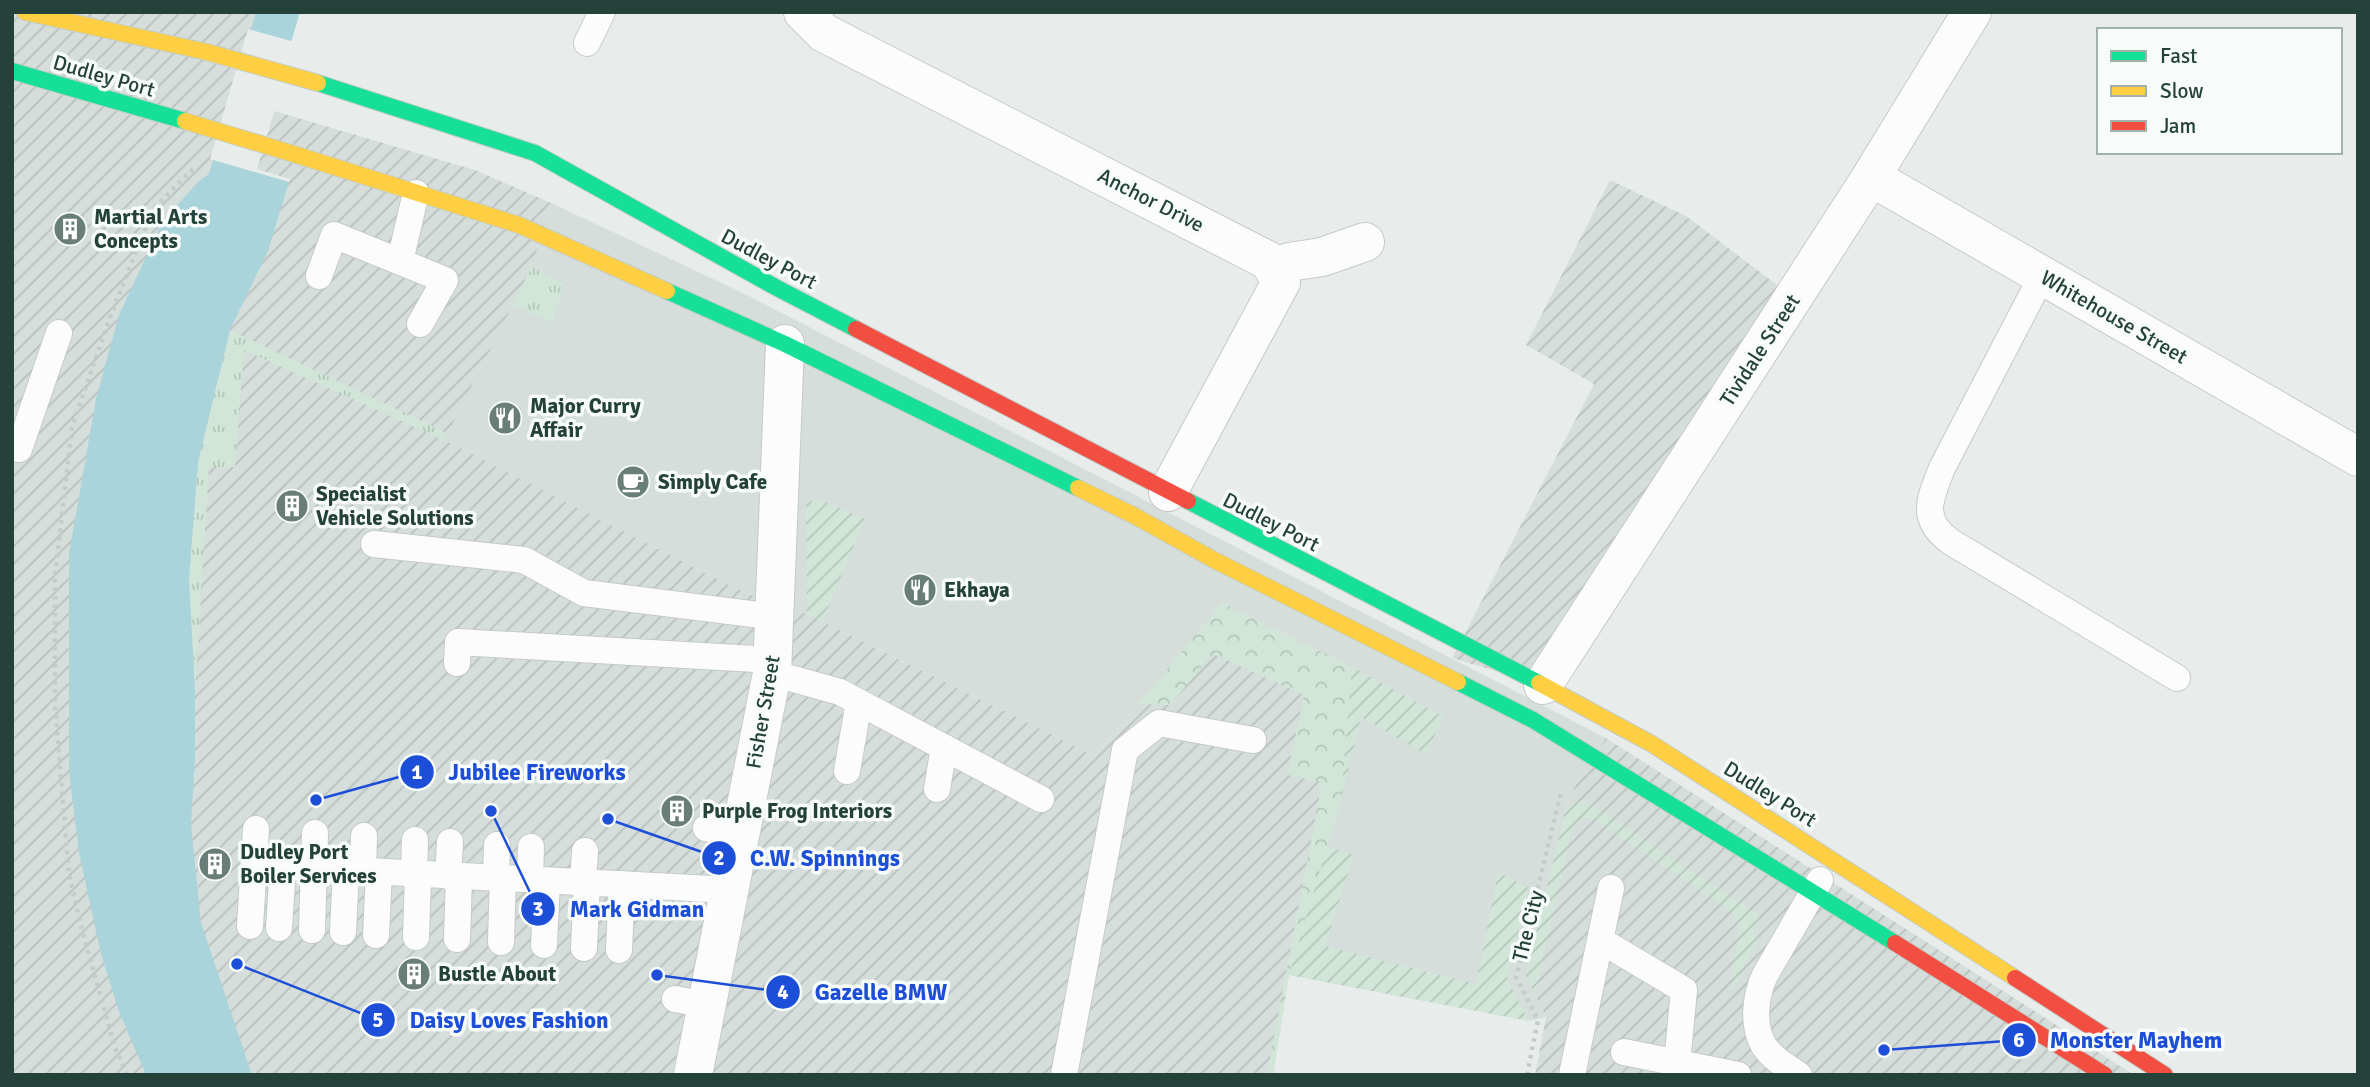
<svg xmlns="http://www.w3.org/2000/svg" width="2370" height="1087" viewBox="0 0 2370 1087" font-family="Signika,sans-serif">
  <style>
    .built { fill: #d6dedb }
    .industrial { fill: url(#industrial-furrows) }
    .grass { fill: url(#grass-tufts) }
    .forest { fill: url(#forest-crowns) }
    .garden { fill: url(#garden-furrows) }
    .water { fill: #a9d4db }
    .pier { fill: #e8edeb }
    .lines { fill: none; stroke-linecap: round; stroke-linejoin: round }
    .lane-casing { stroke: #c5cac8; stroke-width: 28 }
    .street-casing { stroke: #c5cac8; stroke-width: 40 }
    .fast-casing { stroke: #c3ccc9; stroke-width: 18 }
    .slow-casing { stroke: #c3ccc9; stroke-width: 18 }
    .jam-casing { stroke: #c3ccc9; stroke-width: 18 }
    .path { stroke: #c3ccca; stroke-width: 4.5; stroke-dasharray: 3.5 5; stroke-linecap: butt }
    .lane { stroke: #fcfcfc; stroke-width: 26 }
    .street { stroke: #fcfcfc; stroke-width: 38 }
    .fast { stroke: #16e098; stroke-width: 16 }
    .slow { stroke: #ffcf43; stroke-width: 16 }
    .jam { stroke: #f24e42; stroke-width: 16 }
    .slow-bridge-casing { stroke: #c3ccc9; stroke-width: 18; stroke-linecap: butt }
    .slow-bridge { stroke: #ffcf43; stroke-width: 16 }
    .labels { text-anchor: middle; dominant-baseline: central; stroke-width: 7; stroke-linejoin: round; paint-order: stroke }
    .street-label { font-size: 21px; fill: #24423a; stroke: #f7fbf9 }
    .poi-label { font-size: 21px; font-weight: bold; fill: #24423a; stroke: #f7fbf9; text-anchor: start }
    .leader { fill: none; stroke: #1d4ed8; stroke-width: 2.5 }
    .callout-dot { fill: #1d4ed8; stroke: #f7fbf9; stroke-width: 2.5 }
    .mark-label { font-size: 21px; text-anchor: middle; font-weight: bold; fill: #fff }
    .callout-label { font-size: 23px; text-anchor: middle; font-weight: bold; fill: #1d4ed8; stroke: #f7fbf9; stroke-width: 7; stroke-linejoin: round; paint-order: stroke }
  </style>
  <defs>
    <pattern id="industrial-furrows" width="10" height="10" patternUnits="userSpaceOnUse" patternTransform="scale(1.75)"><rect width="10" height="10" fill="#d6dedb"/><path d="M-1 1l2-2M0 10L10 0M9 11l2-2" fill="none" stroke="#b8c0bd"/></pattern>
    <pattern id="grass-tufts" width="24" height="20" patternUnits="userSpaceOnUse" patternTransform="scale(1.75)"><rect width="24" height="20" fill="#d1e6d8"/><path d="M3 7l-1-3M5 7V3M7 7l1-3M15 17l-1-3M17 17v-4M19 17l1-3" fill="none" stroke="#b3c6ba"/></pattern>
    <pattern id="forest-crowns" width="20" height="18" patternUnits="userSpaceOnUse" patternTransform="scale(1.75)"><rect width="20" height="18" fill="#d1e6d8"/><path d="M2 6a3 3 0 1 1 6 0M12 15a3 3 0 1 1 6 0" fill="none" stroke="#b3c6ba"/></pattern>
    <pattern id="garden-furrows" width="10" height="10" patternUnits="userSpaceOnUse" patternTransform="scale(1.75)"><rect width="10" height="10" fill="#d1e6d8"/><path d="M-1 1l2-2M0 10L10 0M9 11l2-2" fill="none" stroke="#b3c6ba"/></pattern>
  </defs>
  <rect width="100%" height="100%" fill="#e8edeb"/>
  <path class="built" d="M551,203L741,292L1606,738L1577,781L1565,812L1526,976L1546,1017L1529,1021L1289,975L1341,800L1351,667L1222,603L1095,756L807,614L776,605L733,587L443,440L532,267Z"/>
  <path class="industrial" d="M12,12H288L257,106L475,170L551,203L532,267L444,440L733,587L776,605L807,614L1095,756L1222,603L1352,667L1341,800L1289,975L1273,1075H12Z
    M1610,180L1686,216L1793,297L1543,685L1452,658L1594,384L1526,345Z
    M1606,738L2019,1001L2134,1075H1535L1546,1017L1526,976L1565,812L1577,781Z"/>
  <path class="grass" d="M532,267L564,284L552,323L512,304Z
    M230,330L447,433L443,440L244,350L235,467H209L195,692L189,579L198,462Z"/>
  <path class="forest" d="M1222,603L1352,667L1341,800L1289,975L1273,1075H1267L1322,782L1287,775L1304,695L1213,654L1170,705L1138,704Z"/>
  <path class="garden" d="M806,501H823L865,519L822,622L807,614Z
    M1352,667L1444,717L1425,754L1361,717L1341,800Z
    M1585,801L1760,916L1752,933L1759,938L1744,965L1732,992V969L1740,931L1738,921L1728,909L1592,818L1579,819L1572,828L1535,993L1526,976L1565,812L1576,802Z
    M1327,847L1354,855L1325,946L1476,984L1498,872L1529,888L1507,979L1529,1021L1289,975Z"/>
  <path class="water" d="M256,12H300L253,171L289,182L268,251L230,330L198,462L189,579L195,692V758L191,825L201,923L252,1075H146L118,1009L101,954L79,853L69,771V554L96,399L119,315L162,222L199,181L209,174Z"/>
  <path class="pier" d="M248,29L295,42L257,169L290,179L289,182L210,159Z"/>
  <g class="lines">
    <defs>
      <path id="lane" d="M587,43L602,12
        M400,261L416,193
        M319,276L334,235L445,280L420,324
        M2042,276L1942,468C1930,499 1919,519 1951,542L2177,678
        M12,447L19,449L59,333
        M374,544L524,560L584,593L776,617
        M457,663L458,642L773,660
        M772,673L840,692L1041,799
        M847,771L859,702
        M937,789L944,747
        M706,828L740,836
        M254,865L730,890
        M363,871L364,836
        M414,873L415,840
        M448,876L450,842
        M496,878L497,845
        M530,879L531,847
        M583,882L585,851
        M250,926L256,829
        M279,928L283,867
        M312,930L315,833
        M343,932L346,870
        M376,935L379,872
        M416,937L418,874
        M457,939L459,876
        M1600,940L1684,990L1677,1063
        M501,942L503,878
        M544,945L547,881
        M584,948L587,882
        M619,950L622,884
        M675,999L707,1005
        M1624,1052L1738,1075
        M1064,1075L1125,750L1159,723L1253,740
        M1572,1075L1611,888
        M1799,1075C1787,1067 1773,1059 1764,1046C1752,1026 1755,996 1765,975L1820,880"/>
      <path id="street" d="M803,12L824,33L1269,261L1281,282L1168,492
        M1871,177L2358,457
        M1275,271L1289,262L1322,257L1365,242
        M1543,685L1871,177L1972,12
        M693,1075L772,673L785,344"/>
      <path id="fast" d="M12,71L185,121
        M318,83L535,153L777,288L856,329
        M667,291L785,344L1078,488
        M1188,501L1539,683
        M1458,682L1533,720L1895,943"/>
      <path id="slow" d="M25,12L207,52
        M297,155L519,225L667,291
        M1078,488L1133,515L1216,561L1458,682
        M1539,683L1652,744L2015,978"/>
      <path id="jam" d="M856,329L1188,501
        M1895,943L2105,1075
        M2015,978L2165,1075"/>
    </defs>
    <use href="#lane" class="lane-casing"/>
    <use href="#street" class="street-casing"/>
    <use href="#fast" class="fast-casing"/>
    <use href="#slow" class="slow-casing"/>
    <use href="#jam" class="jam-casing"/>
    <path class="path" d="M127,1075L115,1047L83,934L69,875L55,704V576L72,427L109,320L153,209L193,169
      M1527,1075L1538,1020L1516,977L1562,789"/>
    <use href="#lane" class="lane"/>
    <use href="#street" class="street"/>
    <use href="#fast" class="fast"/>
    <use href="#slow" class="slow"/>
    <use href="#jam" class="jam"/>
    <defs>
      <path id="slow-bridge" d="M207,52L318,83
        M185,121L297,155"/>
    </defs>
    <use href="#slow-bridge" class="slow-bridge-casing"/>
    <use href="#slow-bridge" class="slow-bridge"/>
  </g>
  <defs>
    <symbol id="building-disc" viewBox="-11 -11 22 22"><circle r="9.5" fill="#697e78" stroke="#f7fbf9"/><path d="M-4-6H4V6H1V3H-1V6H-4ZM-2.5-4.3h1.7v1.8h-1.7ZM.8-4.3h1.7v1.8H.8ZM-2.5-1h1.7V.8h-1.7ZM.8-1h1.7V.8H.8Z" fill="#fff"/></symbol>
    <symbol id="restaurant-disc" viewBox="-11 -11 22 22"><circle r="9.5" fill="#697e78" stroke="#f7fbf9"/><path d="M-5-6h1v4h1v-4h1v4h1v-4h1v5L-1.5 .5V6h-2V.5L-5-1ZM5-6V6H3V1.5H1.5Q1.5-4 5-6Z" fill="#fff"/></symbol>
    <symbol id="cafe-disc" viewBox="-11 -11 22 22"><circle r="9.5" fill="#697e78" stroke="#f7fbf9"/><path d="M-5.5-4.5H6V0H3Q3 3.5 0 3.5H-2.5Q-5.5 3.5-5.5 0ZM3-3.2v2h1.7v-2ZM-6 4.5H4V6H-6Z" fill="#fff"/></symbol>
  </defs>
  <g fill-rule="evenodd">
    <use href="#building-disc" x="51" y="210" width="38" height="38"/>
    <use href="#restaurant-disc" x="486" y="399" width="38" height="38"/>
    <use href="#cafe-disc" x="614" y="463" width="38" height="38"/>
    <use href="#building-disc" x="273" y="487" width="38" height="38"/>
    <use href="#restaurant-disc" x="901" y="571" width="38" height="38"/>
    <use href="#building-disc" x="658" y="792" width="38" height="38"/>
    <use href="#building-disc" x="196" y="845" width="38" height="38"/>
    <use href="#building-disc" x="395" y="955" width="38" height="38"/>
  </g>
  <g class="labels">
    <g class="street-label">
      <text transform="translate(104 76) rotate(16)">Dudley Port</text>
      <text transform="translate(1151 200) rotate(27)">Anchor Drive</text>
      <text transform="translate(769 259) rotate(28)">Dudley Port</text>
      <text transform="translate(2114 317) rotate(30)">Whitehouse Street</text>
      <text transform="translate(1760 350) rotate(-57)">Tividale Street</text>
      <text transform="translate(1271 522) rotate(27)">Dudley Port</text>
      <text transform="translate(763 712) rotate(-80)">Fisher Street</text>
      <text transform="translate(1770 794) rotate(32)">Dudley Port</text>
      <text transform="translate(1528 926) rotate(-76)">The City</text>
    </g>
    <g class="poi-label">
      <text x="94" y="217">Martial Arts<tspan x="94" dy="24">Concepts</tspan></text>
      <text x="530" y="406">Major Curry<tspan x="530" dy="24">Affair</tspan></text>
      <text x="658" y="482">Simply Cafe</text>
      <text x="316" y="494">Specialist<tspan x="316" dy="24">Vehicle Solutions</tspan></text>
      <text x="944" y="590">Ekhaya</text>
      <text x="702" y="811">Purple Frog Interiors</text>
      <text x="240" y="852">Dudley Port<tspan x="240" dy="24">Boiler Services</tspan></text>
      <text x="438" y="974">Bustle About</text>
    </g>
  </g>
  <path class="leader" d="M316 800L417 772M608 819L719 858M491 811L538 909M657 975L783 992M237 964L378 1020M1884 1050L2019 1040"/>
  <g class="callout-dot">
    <circle cx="316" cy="800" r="7"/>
    <circle cx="608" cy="819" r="7"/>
    <circle cx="491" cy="811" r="7"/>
    <circle cx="657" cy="975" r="7"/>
    <circle cx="237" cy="964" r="7"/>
    <circle cx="1884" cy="1050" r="7"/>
    <circle cx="417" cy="772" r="18"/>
    <circle cx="719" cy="858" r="18"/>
    <circle cx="538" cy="909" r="18"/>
    <circle cx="783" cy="992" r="18"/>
    <circle cx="378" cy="1020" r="18"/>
    <circle cx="2019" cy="1040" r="18"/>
  </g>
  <g class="mark-label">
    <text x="417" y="779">1</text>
    <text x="719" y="865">2</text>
    <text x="538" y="916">3</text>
    <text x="783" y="999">4</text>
    <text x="378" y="1027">5</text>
    <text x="2019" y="1047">6</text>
  </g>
  <g class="callout-label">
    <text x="537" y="780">Jubilee Fireworks</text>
    <text x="825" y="866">C.W. Spinnings</text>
    <text x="637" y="917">Mark Gidman</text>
    <text x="881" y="1000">Gazelle BMW</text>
    <text x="509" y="1028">Daisy Loves Fashion</text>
    <text x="2136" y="1048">Monster Mayhem</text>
  </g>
  <rect width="2370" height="1087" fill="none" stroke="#24423a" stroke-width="28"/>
  <rect x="2097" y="28" width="245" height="126" fill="#f7fbf9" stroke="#a3b1ad" stroke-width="2"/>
  <rect x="2111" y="51" width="35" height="10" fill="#16e098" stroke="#a3b1ad" stroke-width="2"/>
  <text x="2160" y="63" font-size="21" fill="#24423a">Fast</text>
  <rect x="2111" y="86" width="35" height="10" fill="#ffcf43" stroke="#a3b1ad" stroke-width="2"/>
  <text x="2160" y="98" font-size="21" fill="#24423a">Slow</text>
  <rect x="2111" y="121" width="35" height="10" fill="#f24e42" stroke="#a3b1ad" stroke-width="2"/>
  <text x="2160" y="133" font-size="21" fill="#24423a">Jam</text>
</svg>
